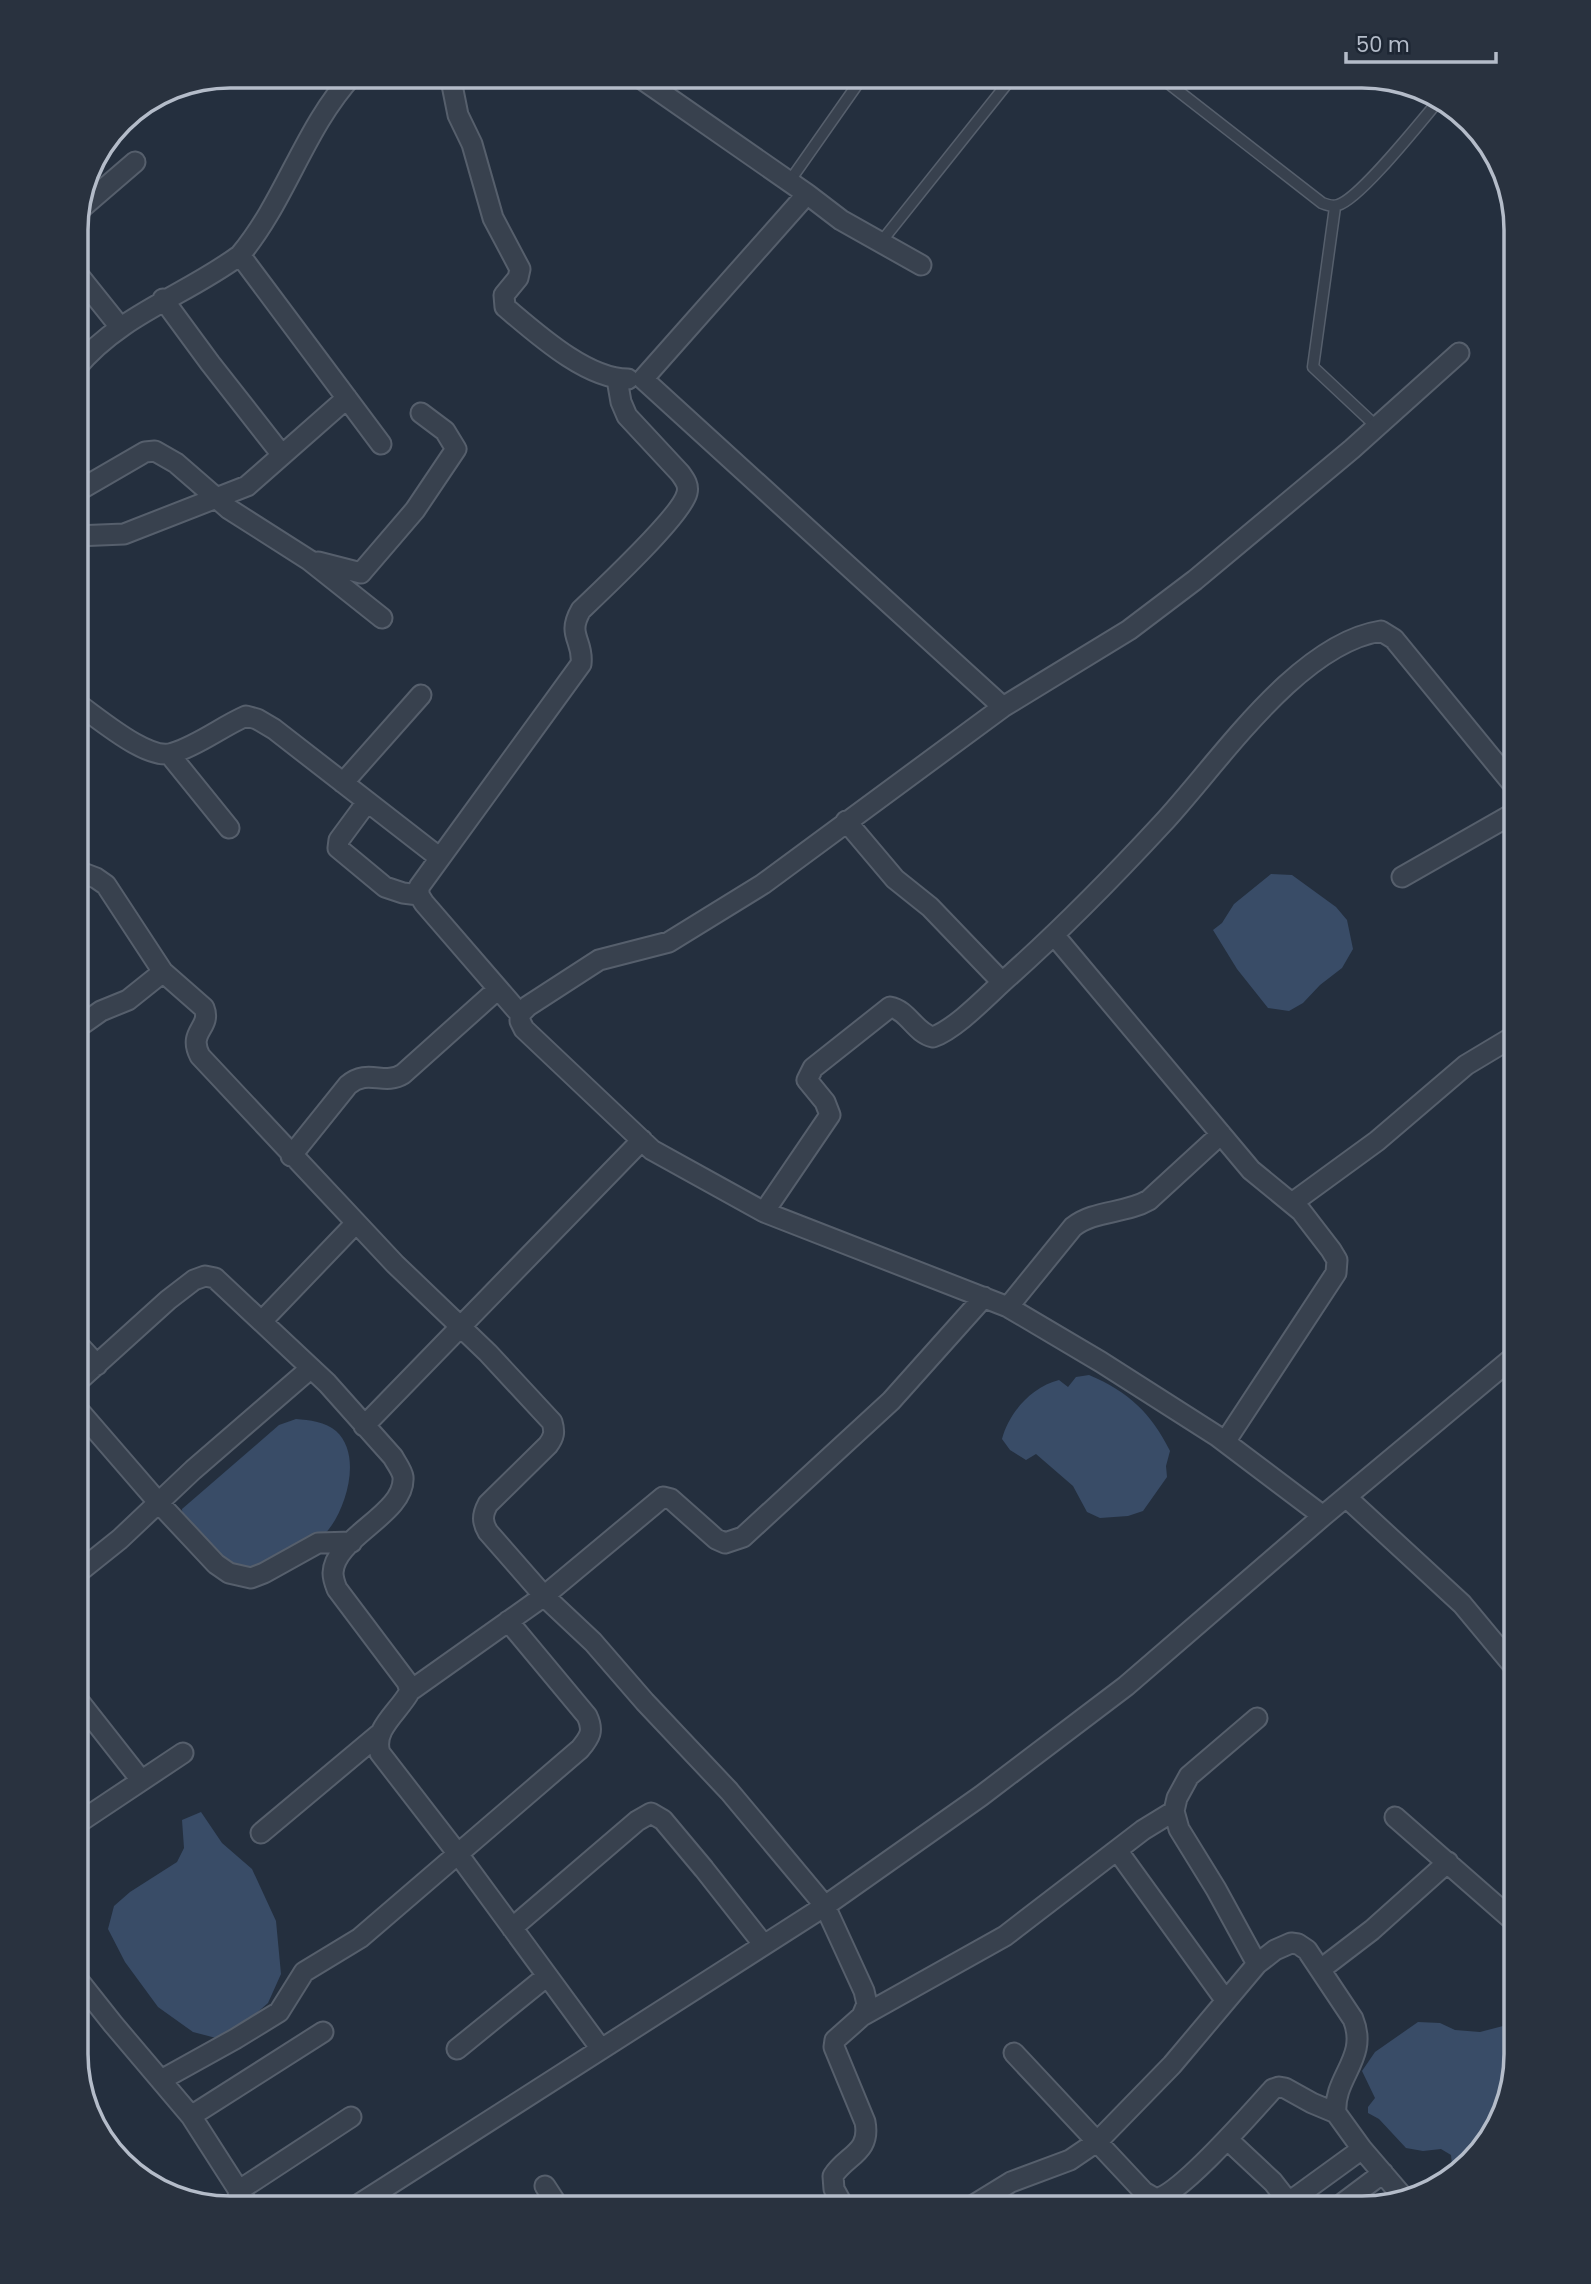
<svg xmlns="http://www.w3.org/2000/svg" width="1591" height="2284" viewBox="0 0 1591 2284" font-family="Poppins,sans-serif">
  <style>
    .water { fill: #394c67 }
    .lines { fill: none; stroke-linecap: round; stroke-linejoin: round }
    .service-casing { stroke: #565f6c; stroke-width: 13 }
    .minor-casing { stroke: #565f6c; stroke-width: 23 }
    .service { stroke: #38414e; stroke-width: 10 }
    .minor { stroke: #38414e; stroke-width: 19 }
    .rim { fill: none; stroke: #b4bcc9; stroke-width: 3.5 }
  </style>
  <rect width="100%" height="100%" fill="#242f3e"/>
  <path class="water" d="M1271,874L1292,875L1336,907L1347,920L1353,949L1342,968L1320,985L1303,1003L1289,1011L1268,1008L1237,969L1213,930L1222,923L1234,904Z
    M1089,1375C1129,1392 1151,1413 1170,1451L1166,1466L1167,1477L1143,1511L1128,1516L1100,1518L1087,1512L1073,1486L1036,1454L1026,1460L1010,1450L1002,1439C1009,1413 1031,1387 1059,1380L1068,1387L1076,1377Z
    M296,1419C309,1420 326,1422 336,1431C362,1454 347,1506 329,1529C324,1536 314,1540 307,1544C285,1557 254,1578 228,1565C217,1559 193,1529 183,1519L182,1509L279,1425Z
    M201,1812L222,1843L252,1869L276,1921L281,1974L268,2003L235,2032L216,2038L193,2032L158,2007L125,1962L108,1929L114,1906L130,1892L177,1862L184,1848L182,1820Z
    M1418,2022L1440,2023L1455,2030L1480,2032L1503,2026L1516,2035V2055L1495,2132L1453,2174L1451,2155L1441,2149L1423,2151L1406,2148L1379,2119L1368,2113V2107L1375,2098L1362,2071L1375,2052Z"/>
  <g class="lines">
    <defs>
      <path id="service" d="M1159,76L1322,203C1327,205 1333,207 1338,205C1360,199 1422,120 1440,99
        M789,182L864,75
        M1335,207L1313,367L1377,427
        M881,242L1014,75"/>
      <path id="minor" d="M450,75L458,115L472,144L493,218L520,269L518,278L504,295L505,307C536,333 586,379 628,379
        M636,75L807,194L841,220L921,265
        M807,194L643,379L1003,707
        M78,211L135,162
        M240,255L381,444
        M76,272L120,327
        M163,299L210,363L282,455
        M76,368C122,313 185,296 240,255C286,200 304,128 353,75
        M76,492L145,452L155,451L176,463L229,509L309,560L382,618
        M76,536L124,534L247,486L347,398
        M318,562L361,573L415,510L456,449L445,431L421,413
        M75,702C96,716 148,762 173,753C199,745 221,727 246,716L257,719L274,729L440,858
        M170,755L229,828
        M343,783L421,695
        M367,802L339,840L338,848L385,887L403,893L419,895
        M846,821L895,879L930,907L1002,982
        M75,870L96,878L106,885L163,972L204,1008C212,1028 187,1031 200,1056L395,1264L488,1353L552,1422C555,1432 554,1437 548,1445L488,1504C482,1515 482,1522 488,1532L544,1596L593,1642L645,1702L729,1791L825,1906L864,1991L867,2004L862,2016L835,2040L834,2047L865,2122C871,2153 846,2155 833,2176L834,2189L845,2209
        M1402,877L1516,812
        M1054,935L1251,1170L1301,1211L1331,1250L1337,1260L1336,1273L1225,1442
        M520,1014L424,903L419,895V887L581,664C584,640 566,636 581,610C602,590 682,515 687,493C689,485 685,480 680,473L627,416L621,402L617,379
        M75,1021L84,1023L101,1011L128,1000L163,972
        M291,1156L348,1085C368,1068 384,1086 403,1074L498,989
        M1292,1203L1377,1141L1466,1065L1516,1035
        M764,1212L830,1115L825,1102L807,1080L813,1068L890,1007C908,1010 915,1033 933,1037C956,1029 988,995 1007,978C1061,930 1113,877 1162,824C1218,764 1297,644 1381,631L1394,639L1516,788
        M1008,1307L1073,1227C1094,1210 1125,1214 1149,1200L1221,1134
        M262,1321L356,1223
        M75,1341L97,1365
        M75,1384L168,1300L194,1280L205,1276L215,1278L327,1383L393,1457C396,1463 402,1470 403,1477C406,1514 334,1537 333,1573C333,1579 335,1584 337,1589L407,1682L410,1691C399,1712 372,1729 380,1753L458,1854L601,2049
        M75,1406L158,1502L216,1564L229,1573L251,1578L264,1573L318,1543L352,1542
        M364,1426L642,1140
        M1346,1497L1462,1604L1516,1669
        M1323,1516L1217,1436L1101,1362L1008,1307L764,1212L652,1150L524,1029L520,1021V1014L528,1006L599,960L669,942L763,884L1003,707L1129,630L1195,580L1352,449L1459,353
        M75,1575L120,1539L193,1470L311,1368
        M410,1691L544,1596L663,1497L671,1499L716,1539L725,1543L743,1537L891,1401L984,1297
        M75,1696L141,1780
        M1395,1817L1516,1923
        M75,1825L183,1753
        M261,1833L378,1735
        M1117,1850L1226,2001
        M512,1928L637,1821L651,1813L663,1820L704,1869L763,1944
        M1257,1964L1216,1889L1179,1829L1174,1811L1177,1798L1189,1776L1257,1718
        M1321,1969L1372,1930L1448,1862
        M75,1976L113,2024L191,2116L250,2208
        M862,2016L1005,1936L1143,1830L1174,1811
        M457,2049L547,1976
        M1014,2053L1144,2192L1156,2199C1182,2193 1252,2112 1273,2089L1279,2087L1285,2088L1312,2103L1336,2113
        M161,2080L235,2039L279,2012L304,1972L360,1938L580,1749C590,1737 594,1731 587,1716L508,1621
        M191,2116L323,2032
        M1227,2139L1273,2182L1294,2209
        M545,2186L560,2209
        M238,2191L351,2117
        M1289,2202L1362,2149
        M353,2208L825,1906L981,1796L1126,1686L1323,1516L1516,1355
        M967,2209L1011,2182L1070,2160L1098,2141L1172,2065L1257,1964L1275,1950L1291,1943L1298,1944L1307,1950L1353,2019C1369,2058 1333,2077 1336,2113L1362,2149L1404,2198
        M1272,2209L1286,2197
        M1335,2209L1383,2173"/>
    </defs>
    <use href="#service" class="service-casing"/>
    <use href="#minor" class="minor-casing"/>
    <use href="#service" class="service"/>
    <use href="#minor" class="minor"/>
  </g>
  <path d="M0 0H1591V2284H0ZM230 88H1362A142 142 0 0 1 1504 230V2054A142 142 0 0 1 1362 2196H230A142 142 0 0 1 88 2054V230A142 142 0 0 1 230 88Z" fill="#29323f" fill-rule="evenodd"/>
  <path class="rim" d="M230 88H1362A142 142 0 0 1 1504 230V2054A142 142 0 0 1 1362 2196H230A142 142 0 0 1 88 2054V230A142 142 0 0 1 230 88Z"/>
  <path d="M1346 52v10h150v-10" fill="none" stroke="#b4bcc9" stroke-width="3.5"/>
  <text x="1356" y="52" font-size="21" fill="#b4bcc9" stroke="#1d2633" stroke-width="5" paint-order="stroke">50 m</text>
</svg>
